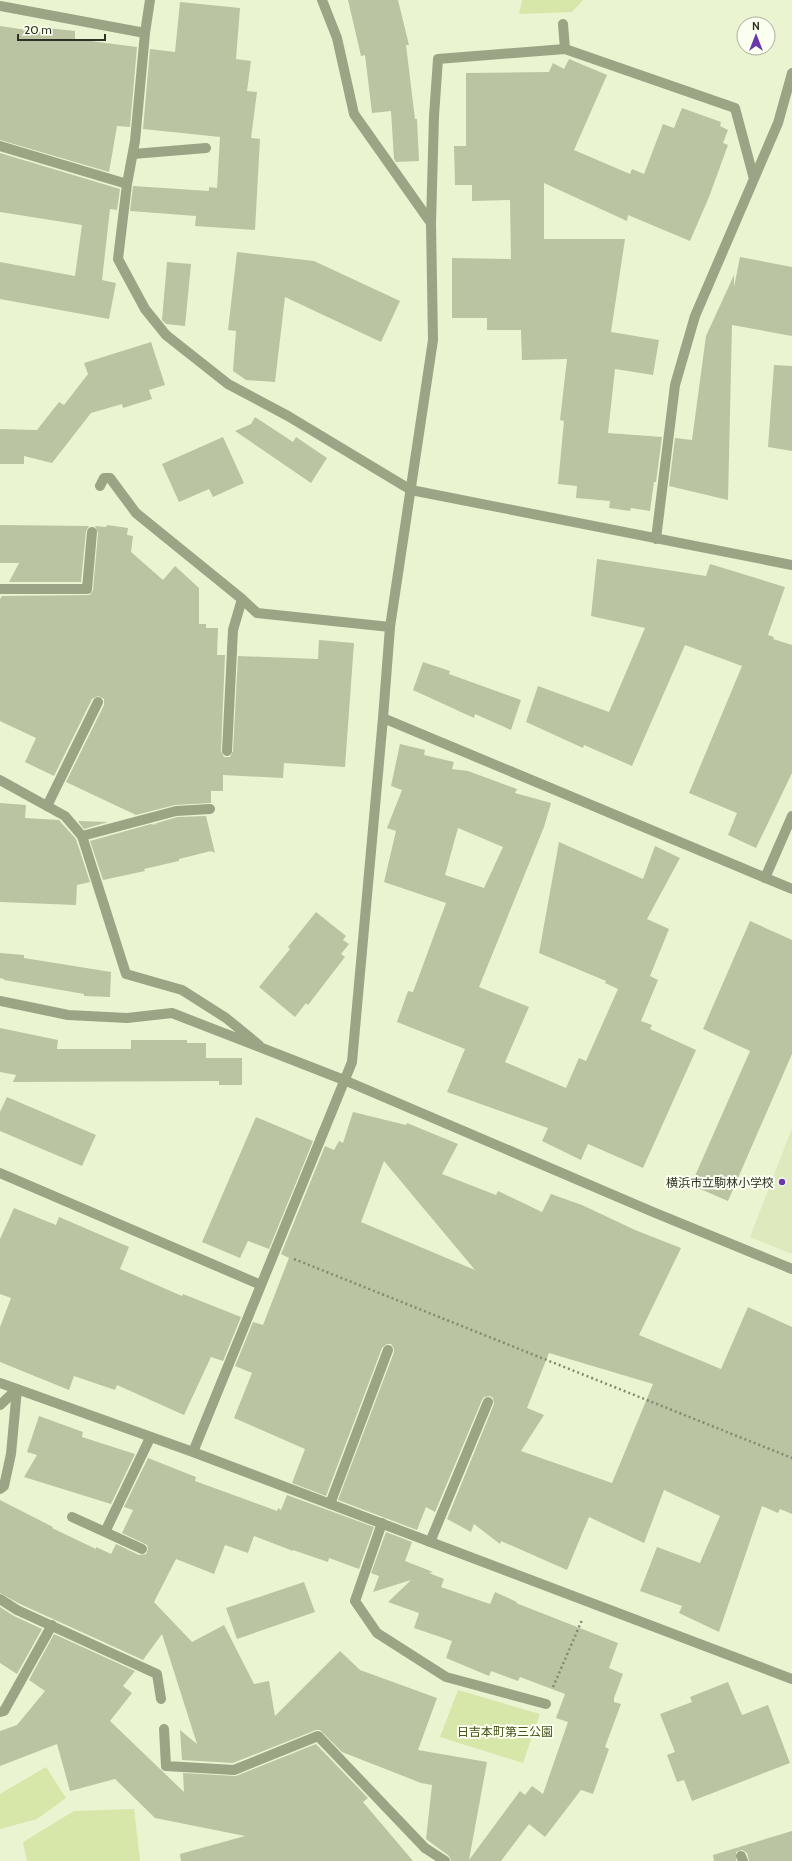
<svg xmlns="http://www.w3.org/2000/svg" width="792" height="1861" viewBox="0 0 792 1861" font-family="Cabin,'Noto Sans JP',sans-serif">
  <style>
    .built { fill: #dee9be }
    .green { fill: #d7e6a9 }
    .building { fill: #bbc4a2; fill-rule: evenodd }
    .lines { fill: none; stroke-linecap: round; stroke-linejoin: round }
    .path { stroke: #838972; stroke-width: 2.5; stroke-dasharray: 2 3; stroke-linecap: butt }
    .service { stroke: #9ba484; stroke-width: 10 }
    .minor { stroke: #9ba484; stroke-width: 10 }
    .poi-dot { fill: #6b37ae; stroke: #fbfff0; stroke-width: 1.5 }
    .labels { text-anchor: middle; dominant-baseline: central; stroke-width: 4; stroke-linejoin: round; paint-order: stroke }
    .poi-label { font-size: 12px; fill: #2e3124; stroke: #fbfff0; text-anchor: end }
    .park-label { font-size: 12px; fill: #48531c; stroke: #fbfff0 }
  </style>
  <rect width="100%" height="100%" fill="#ebf4d1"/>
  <path class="built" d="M792,1128V1254L750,1237Z"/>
  <path class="green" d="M522,0H583L572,12L519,14Z
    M458,1690L540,1714L523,1763L440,1737Z
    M46,1767L66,1798L37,1819L0,1829V1794Z
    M134,1809L140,1861H27L23,1842L74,1811Z"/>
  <path class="building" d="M348,0H398L409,45H406L415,119H417L419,161L396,162L394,159L391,111L372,113L365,55L361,56Z
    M180,2L240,8L236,59L251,61L247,91L257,92L251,138L260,139L255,230L195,226L196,216L130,211L133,186L209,191V187L217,188L220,137L143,129L150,49L175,52Z
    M0,26L47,33V28L75,31V39L137,47L130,127L117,126L109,172L0,140Z
    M569,59L607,75L574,150L630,174L632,169L644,174L663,124L674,128L682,108L721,122L720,126L728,130L723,143L728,145L709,197L690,241L628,215L627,221L544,183V239H625L611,332L659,340L653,375L615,369L608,433L662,437L656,482H654L650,511L631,508L630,511L609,508L610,501L576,498L577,486L558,484L564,421L560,420L567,359L522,360L521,330H487V318H452V258L511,259L510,200L472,201V185H455L454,146H466V73L549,72L553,63L564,69Z
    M0,153L120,189L117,210L110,209L102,280L116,283L109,319L0,299V262L75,276L82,225L0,212Z
    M237,252L314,261L400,301L381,342L285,297L275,382L246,380L233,371L236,331L228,330Z
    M740,257L792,267V336L732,325L728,500L669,486L675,438L692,440L706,336L734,275V287Z
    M167,262L191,264L185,326L166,324L162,320Z
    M151,342L165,385L149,390L152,399L123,408L122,404L91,413L52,463L24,456V464H0V429L37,430L59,402L64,405L88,374L84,363Z
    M774,365L792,366V451L768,447Z
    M255,417L293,442L296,437L327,458L311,483L235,431L251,424Z
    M223,437L244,483L213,497L209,489L179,502L162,464Z
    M0,525L89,526L86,531L81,582H9L19,563H0Z
    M107,525L128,528L127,535L133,536L131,552L163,580L175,566L199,588V624H206V628H218L217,655H225L221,751L224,757H230L233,751L238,656L318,659L319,640L354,643L345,767L284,763L283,778L223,775V791H211V803L175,805L136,815L66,782L104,705V699L98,696L92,699L54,776L25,762L36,738L0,721V599L2,596L90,595L93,590L98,533L95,526L106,527Z
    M597,559L706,576L710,564L785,587L768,635L774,637L773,639L792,645V773L756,848L728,835L737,813L689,793L742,666L685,645L632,766L584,745L583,748L526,722L538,686L609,712L645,628L591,616Z
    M423,662L450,671L449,674L521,700L511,730L475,714L474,718L413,690Z
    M400,744L425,750L424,755L454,762L452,769L468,771L517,789L515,793L551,803L544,827L479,987L529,1007L505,1062L566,1088L579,1058L586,1061L618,989L605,983L606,981L539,953L559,842L643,879L655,846L680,858L647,919L669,929L650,976L658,980L641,1021L652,1025L650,1029L696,1050L643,1168L588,1144L581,1160L542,1141L548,1128L447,1092L465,1049L397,1022L408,991L413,992L446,903L384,882L396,831L387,828L402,790L391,786ZM458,828L503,847L484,888L445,875Z
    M0,803L26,805L25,818L59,820L76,839L90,882L77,885L76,905L0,902Z
    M206,816L215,853L211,851L179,859V861L144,869L145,871L103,880L90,841L151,824L156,825L154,824L177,817Z
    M78,821L108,822L84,829Z
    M316,912L346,936L343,940L349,944L341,954L345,957L308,1005L306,1003L295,1017L259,987L290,949L288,947Z
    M750,921L792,940V1054L728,1201L691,1185L750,1051L703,1029Z
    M0,953L24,955V958L111,972L110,997L84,996V994L4,980V979L0,978Z
    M0,1028L58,1040L57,1049H131V1040H187V1043H206V1058H242V1085H219V1081L13,1082L16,1075L0,1072Z
    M7,1097L96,1135L82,1166L0,1131V1112Z
    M353,1112L406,1125L407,1123L458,1144L442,1174L496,1195L498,1191L542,1212L551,1194L582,1205L635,1230L681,1248L639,1335L721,1369L748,1307L792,1327V1514L780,1509L778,1513L762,1506L719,1632L679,1613L682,1606L640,1591L657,1547L700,1563L720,1516L664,1490L644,1543L589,1517L567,1570L501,1541L500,1544L474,1524L471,1532L447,1519L494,1404L493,1398L490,1396L484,1397L482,1400L435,1512L426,1507L417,1530L338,1500L394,1352V1349L391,1344H387L382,1348L326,1496L292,1483L305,1449L234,1418L252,1373L235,1366L253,1322L263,1325L289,1258L281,1254L325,1146L334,1150L339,1141L343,1143ZM384,1161L475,1270L361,1222ZM549,1353L653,1384L612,1483L521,1451L544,1415L527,1408Z
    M256,1117L313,1141L269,1249L248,1241L240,1258L202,1242Z
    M14,1208L56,1225L59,1217L129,1247L120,1269L182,1296L183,1294L241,1317L223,1361L211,1357L184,1415L117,1385L115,1390L74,1376L69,1390L0,1362V1327L11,1298L0,1294V1239Z
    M39,1416L83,1432L82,1437L135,1454L111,1504L24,1477L37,1455L27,1452Z
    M148,1458L196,1477L195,1481L277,1511L278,1508L281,1510L287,1495L374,1527L359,1569L329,1558L328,1562L293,1550V1551L254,1536L248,1553L225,1545L214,1574L176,1559L154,1602L192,1642L224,1625L254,1684L269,1681L275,1716L340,1651L360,1670L437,1698L418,1750L487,1762L469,1860L520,1791L525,1795L532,1786L543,1794L568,1722L556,1718L565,1694L520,1677L518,1681L491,1671L489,1676L446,1658L452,1641L414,1628L419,1613L388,1602L411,1580L373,1592L379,1576L371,1573L386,1532L412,1542L405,1561L433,1572L429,1573L444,1579L441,1587L490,1604L495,1592L517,1602L516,1603L618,1643L609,1668L623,1674L614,1698V1702L621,1704L605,1747L609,1749L593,1794L581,1790L545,1837L529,1824L501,1861H451L449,1856L426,1839L432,1785L421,1783L342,1752L320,1730H316L233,1763L182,1760L180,1730L197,1744L162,1634L143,1660L20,1604L0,1593V1500L53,1527L52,1528L96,1549V1547L111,1554L116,1544L139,1555L146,1554L148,1549L147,1545L122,1533L133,1510L124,1507Z
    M304,1582L315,1612L237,1639L226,1608Z
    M0,1607L14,1616L42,1629L17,1674L0,1663Z
    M54,1634L135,1671L123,1686L132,1693L110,1721L184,1792L183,1773L236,1776L316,1744L368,1798L363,1802L413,1861H181L180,1854L245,1836L155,1818L115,1779L70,1791L57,1744L0,1766V1731L17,1725L45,1691L29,1680Z
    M728,1682L742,1715L768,1705L790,1763L692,1801L684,1780L677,1782L667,1755L675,1752L660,1714L692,1702L690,1697Z
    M792,1831V1861H749L747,1853L742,1850L736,1852V1861H714L713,1855Z"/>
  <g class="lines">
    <path class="path" d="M294,1259L792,1458
      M553,1687L582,1620"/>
    <path class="service" d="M322,0L337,38L354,114L431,223
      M133,154L206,148
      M100,486L104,478H110L136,513L242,599L257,613L390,627
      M0,589H87L92,532
      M227,751L233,630L242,599
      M47,806L98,702
      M82,836L176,811L210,809
      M765,878L792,816
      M0,1405L17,1389
      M330,1504L388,1350
      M72,1517L105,1532
      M382,1523L355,1601L377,1633L446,1677L546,1704
      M430,1542L488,1402
      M142,1549L105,1532L150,1438
      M0,1599L17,1610L157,1674L161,1699
      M0,1712L4,1711L52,1625
      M164,1729L166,1766L234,1770L318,1736L425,1848L445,1861
      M741,1856L743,1861"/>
    <path class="minor" d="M150,0L145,33L135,141L127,184L118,259L145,309L166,335L228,384L288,416L411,490L792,565
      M0,6L145,33
      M563,24L565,49L735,108L754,179
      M0,146L127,184
      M656,539L675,385L695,316L778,123L792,73
      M383,718L792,889
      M0,780L65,816L82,836L126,974L182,990L226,1018L259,1045
      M0,1001L68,1015L127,1018L172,1013L344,1080L653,1212L792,1269
      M0,1173L261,1285
      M0,1383L193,1452L792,1679
      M193,1452L352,1062L383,718L390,627L433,340L431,223L434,116L438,59L565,49
      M0,1489L4,1486L11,1454L17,1389"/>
  </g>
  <circle class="poi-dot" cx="782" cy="1182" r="4"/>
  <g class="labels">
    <g class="poi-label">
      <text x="774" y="1182">横浜市立駒林小学校</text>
    </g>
    <g class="park-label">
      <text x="505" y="1731">日吉本町第三公園</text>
    </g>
  </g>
  <g transform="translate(756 36)"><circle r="19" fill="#fbfff0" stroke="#a9ad9e"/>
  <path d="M0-3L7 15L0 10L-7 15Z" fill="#6b37ae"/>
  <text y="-6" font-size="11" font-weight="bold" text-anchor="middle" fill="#2e3124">N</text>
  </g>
  <path d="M18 34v6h87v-6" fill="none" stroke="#2e3124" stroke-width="2"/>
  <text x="24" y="34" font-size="12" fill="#2e3124" stroke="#fbfff0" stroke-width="3" paint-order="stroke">20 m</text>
</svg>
